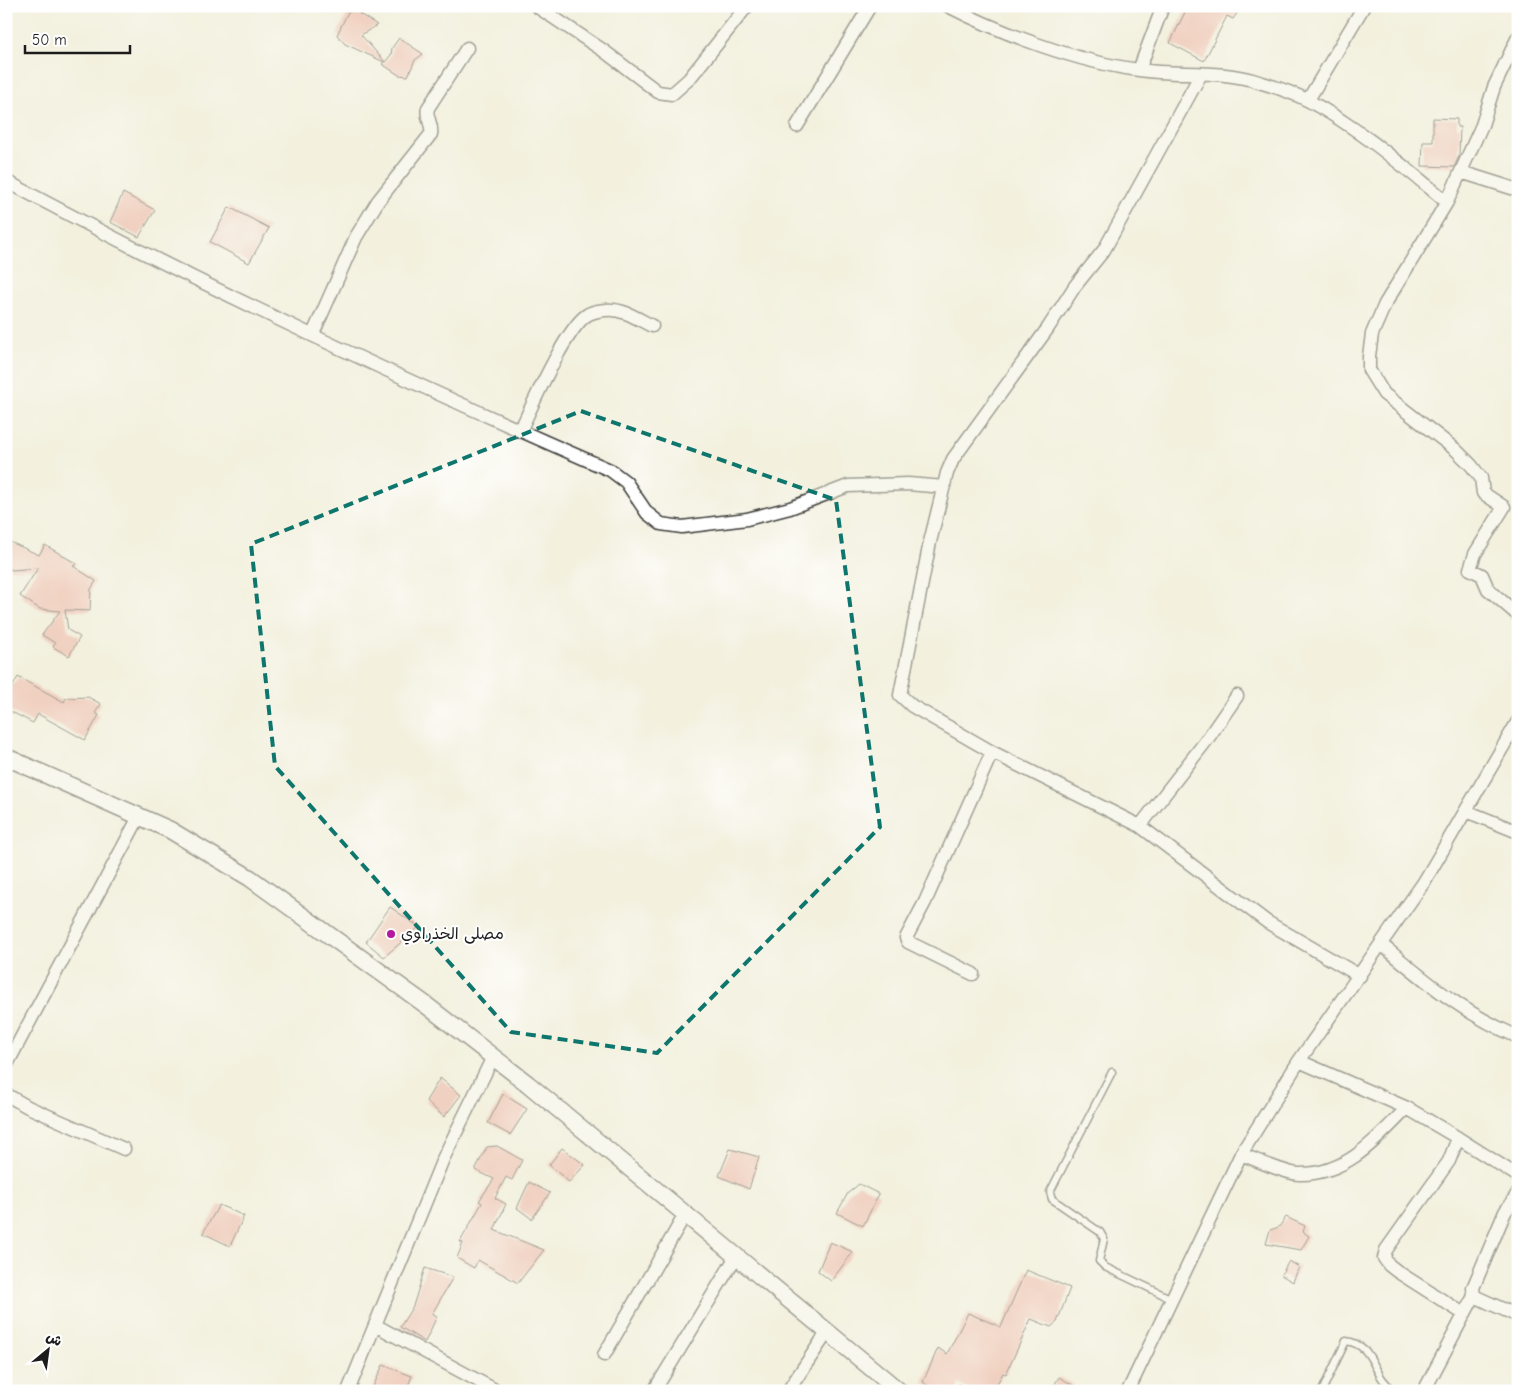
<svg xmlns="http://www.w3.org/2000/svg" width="1524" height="1397" viewBox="0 0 1524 1397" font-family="'Comic Neue','Playpen Sans Arabic',sans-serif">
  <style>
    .building { fill: #eea99c }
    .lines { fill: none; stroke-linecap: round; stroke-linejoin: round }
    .service-casing { stroke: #3c3c39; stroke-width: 9 }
    .minor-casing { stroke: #3c3c39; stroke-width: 15 }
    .tertiary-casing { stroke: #3c3c39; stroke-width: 19 }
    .service { stroke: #fff; stroke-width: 6 }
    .minor { stroke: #fff; stroke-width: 12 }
    .tertiary { stroke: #fff; stroke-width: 16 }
    .marked { fill: none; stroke: #0f766e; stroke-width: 4; stroke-dasharray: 10 6; stroke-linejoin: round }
    .poi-dot { fill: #b5179e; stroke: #fff; stroke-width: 2 }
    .labels { text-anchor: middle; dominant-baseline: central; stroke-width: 4; stroke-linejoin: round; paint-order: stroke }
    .poi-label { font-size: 16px; fill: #1c1c1c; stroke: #fff; text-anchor: start }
  </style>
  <rect width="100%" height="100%" fill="#fff"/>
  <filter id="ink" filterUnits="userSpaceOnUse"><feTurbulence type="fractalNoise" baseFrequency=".02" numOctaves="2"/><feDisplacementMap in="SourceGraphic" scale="10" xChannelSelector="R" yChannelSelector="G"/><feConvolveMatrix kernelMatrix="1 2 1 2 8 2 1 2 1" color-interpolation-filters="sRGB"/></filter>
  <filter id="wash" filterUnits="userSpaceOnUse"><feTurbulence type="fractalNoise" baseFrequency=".0096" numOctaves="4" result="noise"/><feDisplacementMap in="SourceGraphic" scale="20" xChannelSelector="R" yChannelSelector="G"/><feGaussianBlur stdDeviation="1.12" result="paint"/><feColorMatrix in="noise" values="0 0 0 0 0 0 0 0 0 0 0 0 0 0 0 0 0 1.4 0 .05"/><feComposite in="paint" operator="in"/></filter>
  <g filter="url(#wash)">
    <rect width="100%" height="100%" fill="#f3f0de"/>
    <g id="blocks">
      <path class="building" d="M1188,6H1242L1233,19L1227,16L1204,61L1170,43Z
        M355,11L377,25L361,35L385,62L391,55L392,48L399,38L423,54L415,60L408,76L399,75L382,64L384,62L345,44L337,35L348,12Z
        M1433,118L1457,119V127H1460L1459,156L1454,167L1422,166L1423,142H1433Z
        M123,193L155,210L139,237L110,222Z
        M229,207L269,228L249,263L210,242Z
        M6,540L39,555L45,545L77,564L73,566L96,581L91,589L90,611L65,610L68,630L80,637L69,656L53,647L55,643L42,635L60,611L40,609L20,596L38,568L12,570L6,566Z
        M18,677L64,702L66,698L88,697L101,704L95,713L99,715L85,740L38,714L33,723L6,709V698Z
        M390,907L419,927L384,957L366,942Z
        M440,1078L461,1095L444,1117L426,1101Z
        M503,1094L527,1109L510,1135L488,1123Z
        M497,1146L522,1160L512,1180L506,1177L495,1198L506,1204L494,1230L544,1250L518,1283L478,1260L474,1268L457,1258L463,1243L460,1242L482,1203L479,1201L494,1179L475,1170L487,1147Z
        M562,1148L585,1165L569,1182L549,1165Z
        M730,1149L759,1157L749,1189L719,1176Z
        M529,1182L550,1193L532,1219L517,1208Z
        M859,1184L879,1194L863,1226L837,1213L848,1193Z
        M219,1205L244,1216L230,1246L203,1233Z
        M1286,1217L1305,1226L1303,1232L1309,1236L1301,1250L1266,1244L1270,1230L1279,1227Z
        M830,1242L853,1252L831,1281L818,1271Z
        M1289,1261L1299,1267L1293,1282L1281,1275Z
        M425,1268L453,1277L432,1314L437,1316L425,1342L400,1327L413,1306Z
        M1026,1270L1070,1288L1057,1322L1051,1327L1031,1319L1006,1374L1003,1373L993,1391H971L959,1384L956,1391H935L923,1382L938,1348L947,1354L968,1313L1001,1327Z
        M383,1365L412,1376L406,1391H371Z
        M1059,1377L1083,1391H1051Z"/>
    </g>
  </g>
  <g filter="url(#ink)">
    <use href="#blocks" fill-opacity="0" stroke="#3c3c39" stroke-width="1"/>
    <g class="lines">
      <defs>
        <path id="service" d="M1112,1072L1050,1192L1052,1199L1100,1232L1104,1239L1099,1261L1105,1267L1172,1299
          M1322,1391L1346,1341C1376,1345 1371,1376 1395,1391"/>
        <path id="minor" d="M536,6L604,51L658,92L672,94L689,79L747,6
          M948,6C1003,34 1077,62 1139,70C1179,76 1220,69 1259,82C1276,87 1294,93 1309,101C1359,128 1403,166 1447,202
          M1518,37L1494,87L1482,125L1447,202L1385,304L1372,334L1369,356V370L1384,394L1456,450L1471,465L1481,478L1483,493L1504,507L1475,554L1470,569L1482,575L1488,589L1518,615
          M1139,70L1163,6
          M1201,74L1104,250L1075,286L1048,328L953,459L947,473L930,542L900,695L912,706L992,752L1140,826L1267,922L1360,976
          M1308,100L1364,6
          M797,126L870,6
          M1461,172L1518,190
          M6,181C202,287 405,381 610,470L626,482L647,513L661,524L682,527L747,519L790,508L848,486L908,484L944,487
          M313,334L356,237L378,201L431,134C433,124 425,117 428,108L467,48
          M520,431C532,406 566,328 587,315C591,312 601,310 606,310C622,308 638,319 652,326
          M1466,811L1518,832
          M1140,826L1206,741L1237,696
          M1381,944C1428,983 1461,1012 1518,1037
          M973,974L908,942L906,938L925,902L992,752
          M1299,1061L1407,1108L1458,1138L1449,1161L1386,1250L1384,1258L1389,1265L1398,1272L1464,1314
          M6,1066L140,815
          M7,1095L28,1107L124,1149
          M1458,1138L1518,1176
          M1241,1154C1254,1159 1286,1174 1299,1174C1346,1175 1377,1139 1407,1108
          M1518,1193L1505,1212L1473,1288L1474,1296L1518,1316
          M375,1325L497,1391
          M604,1355L686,1213
          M348,1391L443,1159L493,1057
          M654,1391L737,1255
          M788,1391L828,1331
          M1128,1391L1241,1154L1299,1061L1424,882L1518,721
          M1424,1391L1474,1296"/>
        <path id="tertiary" d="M6,757L170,830L250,878L426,1005L528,1084L899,1391"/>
      </defs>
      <use href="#service" class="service-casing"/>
      <use href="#minor" class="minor-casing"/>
      <use href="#tertiary" class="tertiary-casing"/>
      <use href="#service" class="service"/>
      <use href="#minor" class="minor"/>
      <use href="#tertiary" class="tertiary"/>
    </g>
  </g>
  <path d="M0 0H1524V1397H0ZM581,411L836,500L880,827L657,1053L511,1032L275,766L251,544Z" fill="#f3f0de" fill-opacity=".55" fill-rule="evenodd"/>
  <path class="marked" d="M581,411L836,500L880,827L657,1053L511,1032L275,766L251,544Z"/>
  <circle class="poi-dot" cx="391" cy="934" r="5"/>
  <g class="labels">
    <g class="poi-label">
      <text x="401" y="934">مصلى الخذراوي</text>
    </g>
  </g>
  <rect width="1524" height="1397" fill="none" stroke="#fff" stroke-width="25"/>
  <g transform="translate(48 1350) rotate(29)" stroke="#ffffff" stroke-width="4" paint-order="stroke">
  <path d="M0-4L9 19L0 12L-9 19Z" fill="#1c1c1c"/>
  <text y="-8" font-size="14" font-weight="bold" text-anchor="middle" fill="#1c1c1c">ش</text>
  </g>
  <path d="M25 45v8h105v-8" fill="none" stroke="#1c1c1c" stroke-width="2.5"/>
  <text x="32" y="45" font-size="15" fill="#1c1c1c" stroke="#ffffff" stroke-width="4" paint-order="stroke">50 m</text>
</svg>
